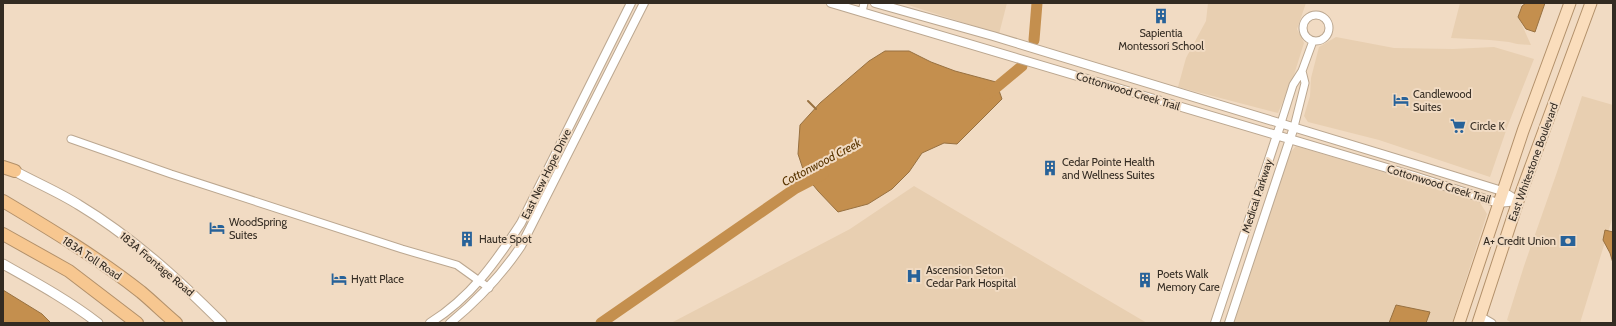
<svg xmlns="http://www.w3.org/2000/svg" width="1616" height="326" viewBox="0 0 1616 326" font-family="Cabin,sans-serif">
  <style>
    .built { fill: #e8cfb1 }
    .water { fill: #c48f4e; stroke: #987141 }
    .lines { fill: none; stroke-linecap: round; stroke-linejoin: round }
    .stream { stroke: #987141; stroke-width: 2 }
    .river { stroke: #c48f4e; stroke-width: 11 }
    .minor-casing { stroke: #bba790; stroke-width: 9 }
    .tertiary-casing { stroke: #bba790; stroke-width: 10 }
    .secondary-casing { stroke: #bba790; stroke-width: 11 }
    .primary-casing { stroke: #b2906a; stroke-width: 13 }
    .motorway-casing { stroke: #b2906a; stroke-width: 14 }
    .minor { stroke: #fff; stroke-width: 7 }
    .tertiary { stroke: #fff; stroke-width: 8 }
    .secondary { stroke: #fff; stroke-width: 9 }
    .primary { stroke: #faddbc; stroke-width: 11 }
    .motorway { stroke: #f7c790; stroke-width: 12 }
    .labels { text-anchor: middle; dominant-baseline: central; stroke-width: 4; stroke-linejoin: round; paint-order: stroke }
    .poi-label { font-size: 11px; fill: #332b22; stroke: #f1dbc3; text-anchor: start }
    .street-label { font-size: 11px; fill: #332b22; stroke: #f1dbc3 }
    .water-label { font-size: 12px; font-style: italic; fill: #593500; stroke: #f1dbc3 }
  </style>
  <rect width="100%" height="100%" fill="#f1dbc3"/>
  <path class="built" d="M902,3H1007L999,34Z
    M1208,3H1306L1297,29L1304,43L1293,78L1278,113L1178,87L1186,58L1206,21Z
    M1460,3H1522L1518,16L1531,45L1517,44L1509,42L1490,40L1451,38Z
    M1336,37L1394,48L1453,49L1494,47L1534,59L1508,125L1490,177L1379,140L1308,122L1304,116L1310,96L1311,78L1319,47Z
    M1582,96L1613,105V216L1580,323H1512L1507,320L1524,266L1557,172Z
    M1296,146L1479,201L1487,214L1452,323H1233L1289,154Z
    M914,186L1147,323H671L850,229Z"/>
  <path class="water" d="M1526,3H1545L1535,32L1526,29L1518,17L1522,6Z
    M885,51H909L931,62L955,71L996,82L1002,99L957,144L944,143L922,153L909,172L892,189L868,204L838,212L818,191L805,175L798,154L800,125L820,103L869,61Z
    M1605,230L1613,232V263L1610,253L1603,240Z
    M3,290L42,314L51,323H3Z
    M1396,305L1430,312L1426,323H1389Z"/>
  <g class="lines">
    <path class="stream" d="M808,101L816,109"/>
    <path class="river" d="M1034,40L1037,3
      M985,95L992,91L1022,66
      M601,323L796,188L823,174"/>
    <defs>
      <path id="minor" d="M862,12L864,3
        M1303 28a13 13 0 1 1 26 0a13 13 0 1 1-26 0Z
        M1281,123L1293,85L1302,71L1313,41
        M1294,127L1305,83L1302,71
        M71,139L171,174L402,249L457,265L489,288
        M1480,316L1492,323"/>
      <path id="tertiary" d="M831,3L1414,176L1498,203L1518,201
        M875,3L993,36L1421,166L1502,191L1518,201
        M430,323C471,297 495,263 521,223L631,3
        M450,323C478,300 501,276 521,246L644,3
        M1215,323L1281,123
        M1229,323L1294,127"/>
      <path id="secondary" d="M9,168C32,181 57,191 79,205C132,237 178,279 222,323
        M3,264C35,282 68,300 98,323"/>
      <path id="primary" d="M1459,323L1523,131L1570,3
        M1478,323L1518,201L1591,3"/>
      <path id="motorway" d="M3,167L15,171
        M3,201C50,229 98,258 141,292C153,302 164,313 176,323
        M3,234L69,271L137,323"/>
    </defs>
    <use href="#minor" class="minor-casing"/>
    <use href="#tertiary" class="tertiary-casing"/>
    <use href="#secondary" class="secondary-casing"/>
    <use href="#primary" class="primary-casing"/>
    <use href="#motorway" class="motorway-casing"/>
    <use href="#minor" class="minor"/>
    <use href="#tertiary" class="tertiary"/>
    <use href="#secondary" class="secondary"/>
    <use href="#primary" class="primary"/>
    <use href="#motorway" class="motorway"/>
  </g>
  <defs>
    <symbol id="building-bare" viewBox="-9 -9 18 18"><path d="M-4-6H4V6H1V3H-1V6H-4ZM-2.5-4.3h1.7v1.8h-1.7ZM.8-4.3h1.7v1.8H.8ZM-2.5-1h1.7V.8h-1.7ZM.8-1h1.7V.8H.8Z" fill="#276299" stroke="#f1dbc3" stroke-width="2.5" paint-order="stroke"/></symbol>
    <symbol id="hotel-bare" viewBox="-9 -9 18 18"><path d="M-6-4.5h1.5V1H6V5H4.5V3h-9V5H-6ZM-4 0a1.8 1.8 0 1 1 3.6 0ZM.5 0V-2.5h3Q6-2.5 6 0Z" fill="#276299" stroke="#f1dbc3" stroke-width="2.5" paint-order="stroke"/></symbol>
    <symbol id="supermarket-bare" viewBox="-9 -9 18 18"><path d="M-6-5.5h2.5l.6 2H6L4.5 2H-2.5L-4.4-4H-6ZM-1.5 3.2a1.3 1.3 0 1 0 .1 0ZM3 3.2a1.3 1.3 0 1 0 .1 0Z" fill="#276299" stroke="#f1dbc3" stroke-width="2.5" paint-order="stroke"/></symbol>
    <symbol id="bank-bare" viewBox="-9 -9 18 18"><path d="M-6-4H6V4H-6ZM0-2.3a2.3 2.3 0 1 0 0 4.6a2.3 2.3 0 1 0 0-4.6Z" fill="#276299" stroke="#f1dbc3" stroke-width="2.5" paint-order="stroke"/></symbol>
    <symbol id="hospital-bare" viewBox="-9 -9 18 18"><path d="M-5-5h3v3.5h4V-5h3V5h-3V1.5h-4V5h-3Z" fill="#276299" stroke="#f1dbc3" stroke-width="2.5" paint-order="stroke"/></symbol>
  </defs>
  <g fill-rule="evenodd">
    <use href="#building-bare" x="1150" y="5" width="22" height="22"/>
    <use href="#hotel-bare" x="1390" y="89" width="22" height="22"/>
    <use href="#supermarket-bare" x="1447" y="115" width="22" height="22"/>
    <use href="#building-bare" x="1039" y="157" width="22" height="22"/>
    <use href="#hotel-bare" x="206" y="217" width="22" height="22"/>
    <use href="#building-bare" x="456" y="228" width="22" height="22"/>
    <use href="#bank-bare" x="1557" y="230" width="22" height="22"/>
    <use href="#hospital-bare" x="903" y="265" width="22" height="22"/>
    <use href="#hotel-bare" x="328" y="268" width="22" height="22"/>
    <use href="#building-bare" x="1134" y="269" width="22" height="22"/>
  </g>
  <g class="labels">
    <g class="poi-label">
      <text x="1161" y="33" text-anchor="middle">Sapientia<tspan x="1161" dy="13">Montessori School</tspan></text>
      <text x="1413" y="94">Candlewood<tspan x="1413" dy="13">Suites</tspan></text>
      <text x="1470" y="126">Circle K</text>
      <text x="1062" y="162">Cedar Pointe Health<tspan x="1062" dy="13">and Wellness Suites</tspan></text>
      <text x="229" y="222">WoodSpring<tspan x="229" dy="13">Suites</tspan></text>
      <text x="479" y="239">Haute Spot</text>
      <text x="1556" y="241" text-anchor="end">A+ Credit Union</text>
      <text x="926" y="270">Ascension Seton<tspan x="926" dy="13">Cedar Park Hospital</tspan></text>
      <text x="1157" y="274">Poets Walk<tspan x="1157" dy="13">Memory Care</tspan></text>
      <text x="351" y="279">Hyatt Place</text>
    </g>
    <g class="street-label">
      <text transform="translate(1128 91) rotate(17)">Cottonwood Creek Trail</text>
      <text transform="translate(1533 162) rotate(-70)">East Whitestone Boulevard</text>
      <text transform="translate(546 174) rotate(-64)">East New Hope Drive</text>
      <text transform="translate(1439 184) rotate(17)">Cottonwood Creek Trail</text>
      <text transform="translate(1257 196) rotate(-72)">Medical Parkway</text>
      <text transform="translate(92 258) rotate(34)">183A Toll Road</text>
      <text transform="translate(157 264) rotate(40)">183A Frontage Road</text>
    </g>
    <g class="water-label">
      <text transform="translate(821 162) rotate(-28)">Cottonwood Creek</text>
    </g>
  </g>
  <rect width="1616" height="326" fill="none" stroke="#332b22" stroke-width="8"/>
</svg>
